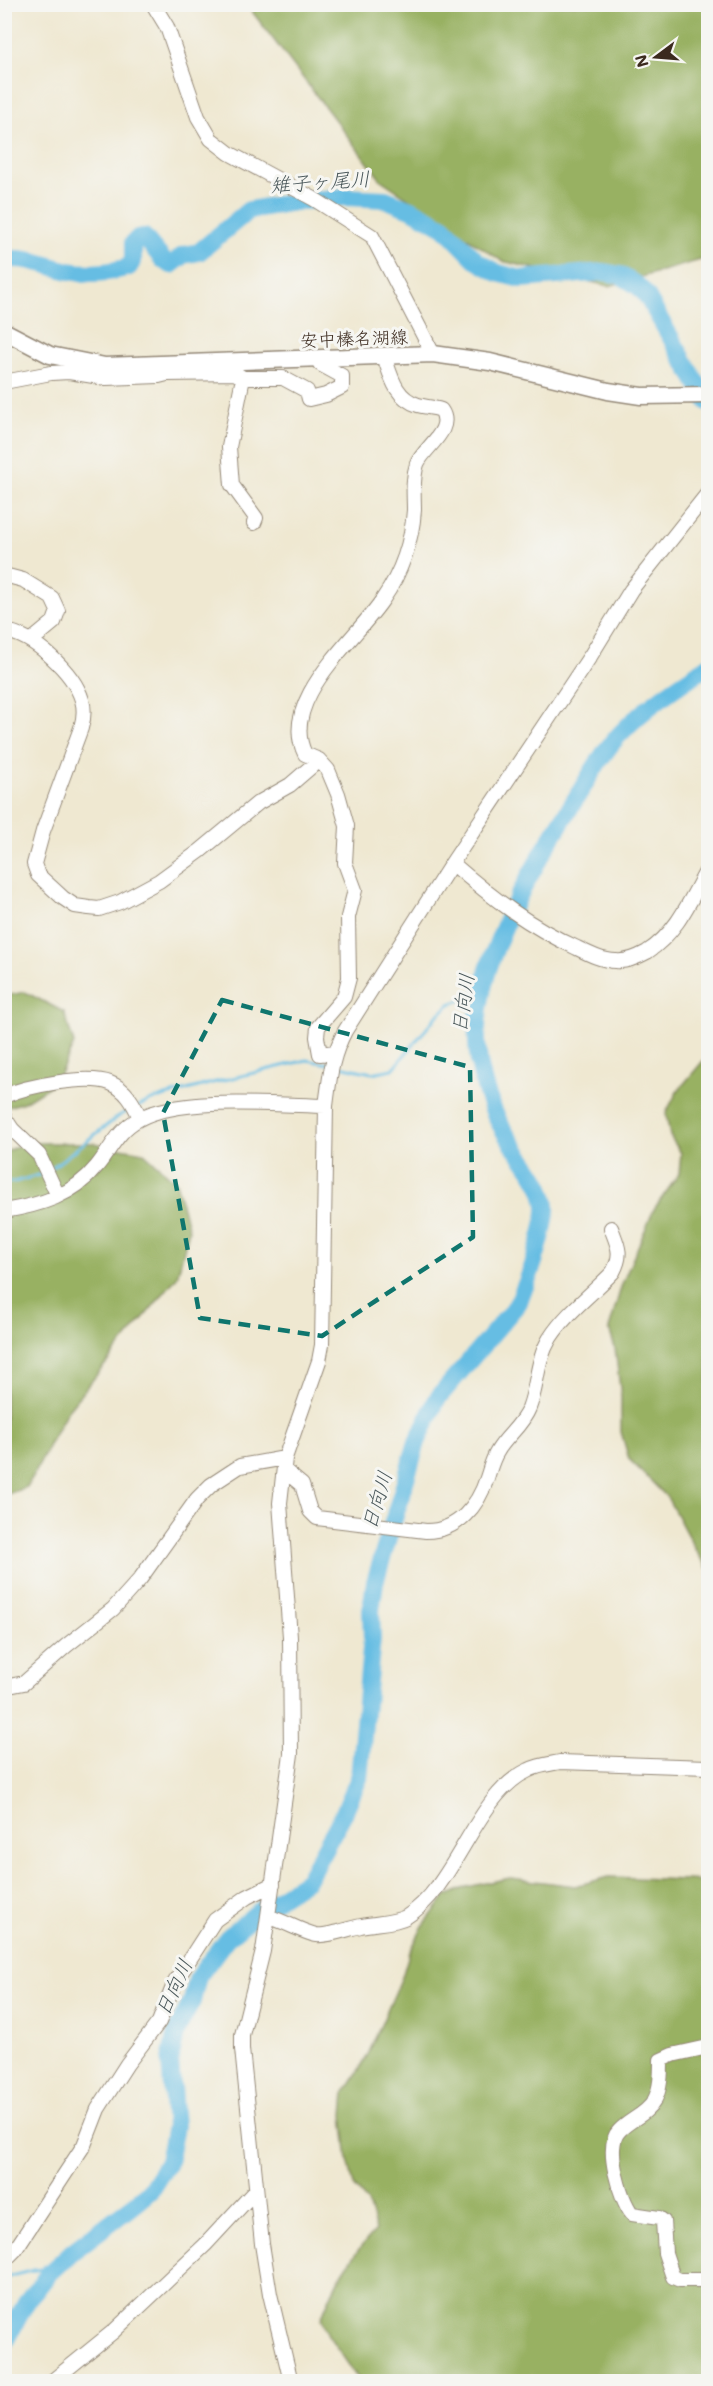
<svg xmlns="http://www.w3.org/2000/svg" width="713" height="2386" viewBox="0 0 713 2386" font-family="Mali,'Klee One',sans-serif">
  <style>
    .forest { fill: #98b162; stroke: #6a6e40; stroke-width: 1.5 }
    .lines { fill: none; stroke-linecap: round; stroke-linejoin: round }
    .stream { stroke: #66bde3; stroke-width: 3 }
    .river { stroke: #66bde3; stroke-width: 18 }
    .minor-casing { stroke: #958978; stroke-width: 16 }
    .major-casing { stroke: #958978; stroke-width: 19 }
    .minor { stroke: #fff; stroke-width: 14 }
    .major { stroke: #fff; stroke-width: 16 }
    .marked { fill: none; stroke: #0f766e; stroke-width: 4.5; stroke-dasharray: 12 8; stroke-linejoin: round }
    .labels { text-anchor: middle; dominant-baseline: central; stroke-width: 6; stroke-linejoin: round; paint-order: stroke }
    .street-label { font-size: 18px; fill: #3b2a1e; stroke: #f6f6f2 }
    .water-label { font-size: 20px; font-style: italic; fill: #485659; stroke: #f6f6f2 }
  </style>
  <rect width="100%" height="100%" fill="#f6f6f2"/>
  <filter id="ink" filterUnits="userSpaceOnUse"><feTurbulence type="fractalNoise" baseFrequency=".0167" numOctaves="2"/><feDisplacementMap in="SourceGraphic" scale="12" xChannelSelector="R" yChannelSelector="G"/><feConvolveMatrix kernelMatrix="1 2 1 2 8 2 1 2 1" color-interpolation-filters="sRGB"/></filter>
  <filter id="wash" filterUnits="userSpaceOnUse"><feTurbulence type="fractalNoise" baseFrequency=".008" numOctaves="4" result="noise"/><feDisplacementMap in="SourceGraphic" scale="24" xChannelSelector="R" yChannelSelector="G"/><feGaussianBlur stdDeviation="1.35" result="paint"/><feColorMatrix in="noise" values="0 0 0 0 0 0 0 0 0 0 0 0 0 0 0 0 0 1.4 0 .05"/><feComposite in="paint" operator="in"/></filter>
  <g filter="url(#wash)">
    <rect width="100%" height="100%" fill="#efe8d1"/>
    <path class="forest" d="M247,5H708V258L609,286L502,261L381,180Z
      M708,859V921L697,900L703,869Z
      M25,992L64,1012L74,1044L56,1082L24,1102L5,1108V996Z
      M708,1058V1569L696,1551L667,1497L629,1459L621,1432V1396L615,1348L609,1329L622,1284L654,1209L679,1174L681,1153L670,1136L666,1113L677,1092L703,1061Z
      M24,1143H93L143,1152L176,1182L189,1230L177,1277L67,1411L27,1487L5,1495V1152Z
      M609,1877L708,1881V2381H360L328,2335L321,2319C335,2282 348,2259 376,2230L368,2203L354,2186L348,2160L343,2115L345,2092L367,2057L402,1977L409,1954L423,1926L446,1896L467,1887L510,1878L575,1886Z"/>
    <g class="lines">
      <path class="stream" d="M336,1065L372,1073L393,1069L436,1017L450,1004L483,992
        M139,1106L152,1100L212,1083L307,1060L330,1064
        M49,1170L119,1116L130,1110
        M4,1182H14L43,1174
        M4,2278L34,2270L55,2268"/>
      <path class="river" d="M4,260C26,256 48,266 69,271C88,275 111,272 129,267L133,260V243L138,238L144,237L164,261L171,265L184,255L199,252L249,210L301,201L346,197L385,199L413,210L444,227L477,261L498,273L521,279L604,272L620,275L638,286L646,295L708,402
        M4,2344L26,2303L50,2272L73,2251L136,2203L150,2191L160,2175L168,2162L175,2126L170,2061L176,2032L192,2001L198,1977L227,1938L259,1911L307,1880L343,1815L359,1778L372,1638L371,1610L375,1582L417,1442L437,1399L516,1306C527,1286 547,1229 546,1206C544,1179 517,1154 504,1131C491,1109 481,1080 478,1054C467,973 532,869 573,803C588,780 600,755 619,735C645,707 677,686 708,666"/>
    </g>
  </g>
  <g filter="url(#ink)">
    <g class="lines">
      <defs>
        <path id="minor" d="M153,4L167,27L198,117L211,139L229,153L314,199L372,236L433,354
          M167,374L235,373L243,378L229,447L232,485L256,518L254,523
          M243,378H283L307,391L309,399L326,395L342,387V376L320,364L318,359
          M4,382L51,373L69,372L106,378L159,376L167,374L168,367
          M4,575L23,580L52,598L58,611L54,622L31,641
          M4,631C33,634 74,673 82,700C85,710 84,718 81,728L43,831L34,864L38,875L63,898L75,906L89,908L99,909L120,902L159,881L200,851L258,803L290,785L319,760
          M452,863C491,897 530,927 577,948C589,954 603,961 616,961C626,962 638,957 647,952C678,932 691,898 708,868
          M335,1052L320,1054L317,1037L318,1027L344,997L349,978L348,917L355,890L345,863L347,826L338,794L328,770L319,760L305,754C278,700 356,640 383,599C401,573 412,541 414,510C414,495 412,479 417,464C424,447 455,430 441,410C433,407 425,407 418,405C395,398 391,376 384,356
          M4,1096C27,1086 87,1074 110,1083C126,1089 134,1104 140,1118
          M4,1117L12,1129L39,1155L58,1196
          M4,1211C40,1205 73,1196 97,1166C111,1149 118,1130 139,1119C180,1096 278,1105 326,1106
          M284,1470L302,1485L310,1511L317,1518L426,1531C458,1531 478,1506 487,1478C490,1469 492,1460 497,1452C506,1436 522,1426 529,1408C538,1385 536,1361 550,1338C566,1313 592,1294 613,1272C623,1254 618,1246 611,1228
          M4,1687L24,1683L66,1646L113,1609L140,1579L197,1499L211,1485L240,1466L285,1458
          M269,1917C284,1921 302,1932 316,1935C326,1937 350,1928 361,1926C375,1923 395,1923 406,1917C457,1886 475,1794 529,1770C538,1765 549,1764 560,1762L708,1767
          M708,2047L672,2055L661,2060C661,2073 661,2089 654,2101C647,2114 629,2120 619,2131C604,2146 620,2199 632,2214L659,2218L663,2221L665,2253L673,2277L680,2280H708
          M4,2261L15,2250L84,2145L98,2109L127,2064L159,2022L175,1982L215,1920L247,1897L273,1884
          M51,2382L114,2331L205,2245L256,2190
          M291,2382L270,2294L262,2244L242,2049V2035L263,1951L291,1754L290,1637L280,1503L285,1458L319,1361L322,1345L326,1106C330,1076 331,1058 345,1031L452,863L591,655L631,590L708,493"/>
        <path id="major" d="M4,331L50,355L105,366L433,354L490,362L608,391L641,396L708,395"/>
      </defs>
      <use href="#minor" class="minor-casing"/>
      <use href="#major" class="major-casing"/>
      <use href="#minor" class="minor"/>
      <use href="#major" class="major"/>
    </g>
  </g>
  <path class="marked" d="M222,1000L470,1067L473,1237L322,1336L200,1318L163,1113Z"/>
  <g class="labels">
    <g class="street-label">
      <text transform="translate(354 338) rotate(-2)">安中榛名湖線</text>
    </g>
    <g class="water-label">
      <text transform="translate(320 181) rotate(-4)">雉子ヶ尾川</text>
      <text transform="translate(462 1003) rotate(-82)">日向川</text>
      <text transform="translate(376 1500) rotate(-73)">日向川</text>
      <text transform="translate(173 1987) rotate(-65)">日向川</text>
    </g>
  </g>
  <rect width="713" height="2386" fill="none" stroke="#f6f6f2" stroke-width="24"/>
  <g transform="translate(656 57) rotate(254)" stroke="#f6f6f2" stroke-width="4.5" paint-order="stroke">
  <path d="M0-4.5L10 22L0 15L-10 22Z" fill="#3b2a1e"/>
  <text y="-9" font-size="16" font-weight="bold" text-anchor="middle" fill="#3b2a1e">N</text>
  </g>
</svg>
